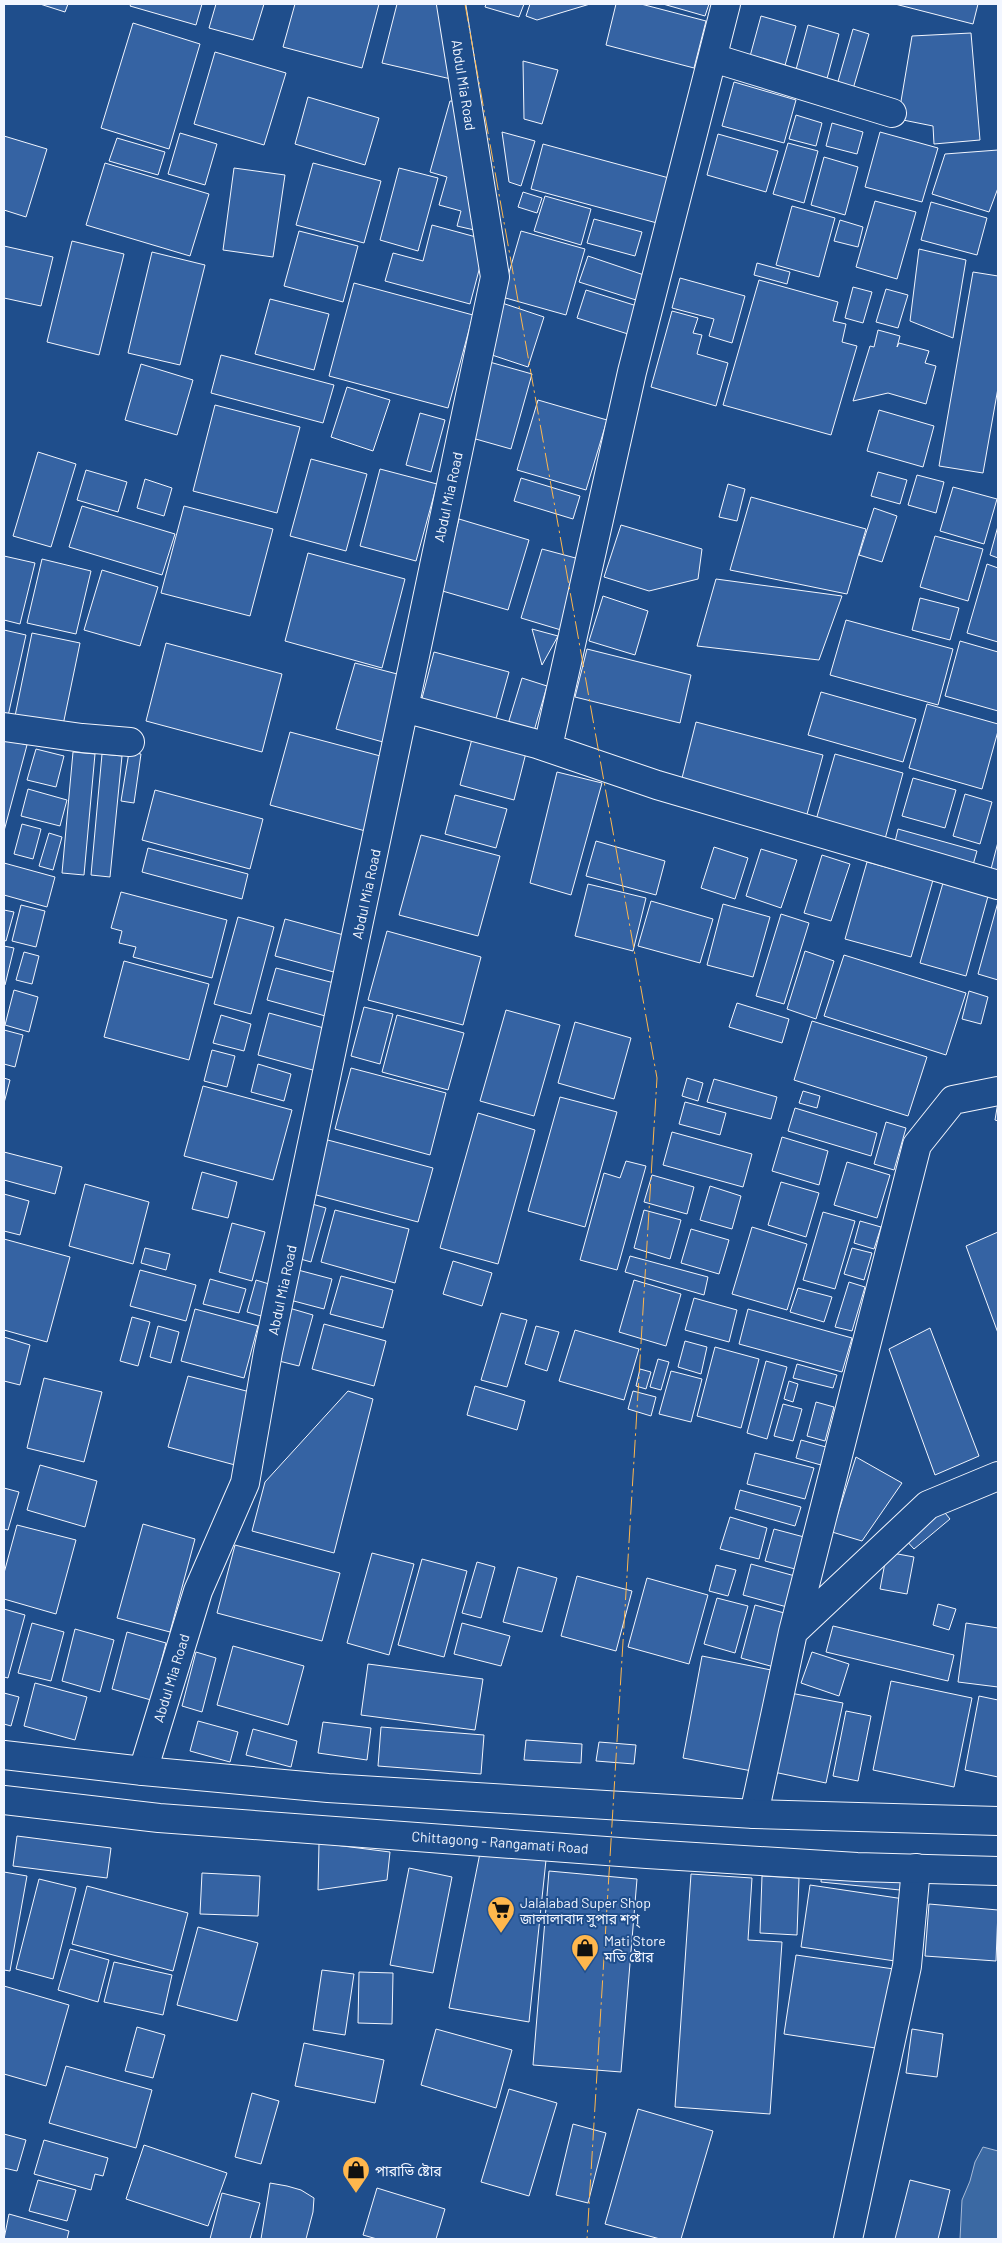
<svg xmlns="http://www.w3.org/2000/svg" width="1002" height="2243" viewBox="0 0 1002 2243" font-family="Barlow,'Noto Sans Bengali',sans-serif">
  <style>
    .water { fill: #3b69a3; stroke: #a8bbd7 }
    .building { fill: #3563a3; stroke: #f2f6ff }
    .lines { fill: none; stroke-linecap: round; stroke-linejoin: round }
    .minor-casing { stroke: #f2f6ff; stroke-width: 30 }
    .highway-casing { stroke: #f2f6ff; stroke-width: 30 }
    .minor { stroke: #1f4e8c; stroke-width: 28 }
    .highway { stroke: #1f4e8c; stroke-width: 28 }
    .power { stroke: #ffb74d; stroke-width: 1; stroke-dasharray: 18 4 2.5 4; stroke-linecap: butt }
    .labels { text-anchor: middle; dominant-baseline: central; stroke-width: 4; stroke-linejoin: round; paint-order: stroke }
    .street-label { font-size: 14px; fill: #f2f6ff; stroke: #1f4e8c }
    .poi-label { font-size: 14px; fill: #f2f6ff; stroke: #1f4e8c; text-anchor: start }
  </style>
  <rect width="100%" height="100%" fill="#1f4e8c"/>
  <path class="water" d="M983,2147L998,2151V2239H960L962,2200L970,2181L975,2162Z"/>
  <path class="building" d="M40,4H68L65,12Z
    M131,4H202L196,25L130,6Z
    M216,4H264L253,40L209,28Z
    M295,4H379L362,68L283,47Z
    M397,4H441L451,79L382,63Z
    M486,4H524L519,17L485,7Z
    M530,4H590L537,20L526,16Z
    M616,4H641L706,21L694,68L606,45Z
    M663,4H709L705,16Z
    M895,4H978L973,24Z
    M761,16L796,26L784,69L749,60Z
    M133,23L200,44L169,149L101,128Z
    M808,25L839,34L825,86L794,77Z
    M853,29L869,34L853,89L837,85Z
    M971,33L980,140L934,144L933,126L898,119L912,36Z
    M215,52L286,73L264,145L194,124Z
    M523,61L558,70L542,124L524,119Z
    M734,82L796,100L784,143L722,126Z
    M308,97L379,118L365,165L295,144Z
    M450,101L465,102L483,232L457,226L461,211L439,205L447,177L430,172Z
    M796,115L822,123L816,146L789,139Z
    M832,123L863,132L857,154L826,146Z
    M502,132L535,141L521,186L509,182Z
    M880,132L938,148L922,202L865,187Z
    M180,133L217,144L205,185L168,174Z
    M718,134L778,151L766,192L707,175Z
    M4,136L47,149L26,217L4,210Z
    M117,138L165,152L158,175L109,161Z
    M788,143L818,151L804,203L773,194Z
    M543,144L669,178L657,223L531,189Z
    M998,150V188L989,212L932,194L945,154Z
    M824,157L858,167L845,215L811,205Z
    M105,163L209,194L190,256L86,225Z
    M313,163L381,181L364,243L296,225Z
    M234,168L285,175L273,257L223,250Z
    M399,168L438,178L418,251L380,240Z
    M523,192L542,198L537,213L518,207Z
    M545,196L591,209L581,245L534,231Z
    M875,201L916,212L897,279L856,267Z
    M931,202L987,218L977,255L921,240Z
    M792,206L835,218L819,277L776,265Z
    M594,219L642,232L635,256L587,243Z
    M840,220L863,227L858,247L834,241Z
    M432,225L487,240L470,304L385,281L393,253L423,261Z
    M299,231L358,246L343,302L284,286Z
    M521,231L585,249L566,315L502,297Z
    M72,241L124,254L99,355L47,342Z
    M4,246L53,257L41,306L4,298Z
    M919,249L966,260L953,338L910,321Z
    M152,252L205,265L180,365L128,353Z
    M588,256L644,275L636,300L579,282Z
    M757,263L790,272L787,284L754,275Z
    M973,272L998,276V388L983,473L939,466Z
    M680,278L745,296L732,343L709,336L714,319L672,308Z
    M759,280L838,302L833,321L846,324L842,342L857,346L831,435L723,405Z
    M354,283L473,315L448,408L329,376Z
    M853,287L872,292L863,323L845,318Z
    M886,289L908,295L898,328L876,322Z
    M586,290L637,306L628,334L577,318Z
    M270,299L329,314L314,370L255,354Z
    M502,303L544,317L528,367L486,353Z
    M672,311L698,318L693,333L702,335L697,354L728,363L716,406L651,387Z
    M878,330L900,336L897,347L899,343L929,351L925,363L936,366L926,404L888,393L853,401L870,346L874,347Z
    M221,355L334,385L323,423L211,393Z
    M486,361L532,374L511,449L465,436Z
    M141,364L193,380L177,435L125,420Z
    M347,387L390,400L373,451L331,437Z
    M538,400L607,420L586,490L517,470Z
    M215,405L300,427L277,513L193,491Z
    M879,410L934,426L923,467L867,451Z
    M420,413L445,420L431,472L406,465Z
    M38,452L76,464L51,547L13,536Z
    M311,459L367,474L346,551L290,536Z
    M380,469L437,484L416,561L360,546Z
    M86,470L127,482L118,512L77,500Z
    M878,472L907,480L900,504L871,496Z
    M917,475L944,482L936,513L908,505Z
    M521,478L580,496L573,519L514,501Z
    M145,479L172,488L164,516L137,508Z
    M728,484L745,489L737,521L719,517Z
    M953,487L997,499L984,544L940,531Z
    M751,497L866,529L847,594L730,570Z
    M82,506L175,534L162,575L69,547Z
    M184,506L273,529L250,616L161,593Z
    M874,508L897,516L882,562L859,555Z
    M459,519L529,540L508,610L439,590Z
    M621,525L702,549L698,579L649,591L604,577Z
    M998,526V558L990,555Z
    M935,536L983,549L968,601L920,587Z
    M542,549L583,560L561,630L521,618Z
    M308,553L405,579L382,668L285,641Z
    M4,556L35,563L20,624L4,620Z
    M42,559L91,571L76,634L27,623Z
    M987,564L998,568V642L967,633Z
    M102,570L158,587L140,646L84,630Z
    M716,579L842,596L819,660L697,646Z
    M603,596L648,611L635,655L589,641Z
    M920,598L959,608L950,640L912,630Z
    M846,620L953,649L938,705L830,675Z
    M532,629L558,636L542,665Z
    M4,630L26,635L8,716L4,715Z
    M32,633L80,643L62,730L14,721Z
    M960,641L998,652V711L945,696Z
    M166,643L282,674L262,752L146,721Z
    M587,649L691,675L680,723L575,697Z
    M434,652L509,672L494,726L420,706Z
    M355,663L401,675L383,742L336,729Z
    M522,678L547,686L534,731L508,724Z
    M821,692L916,719L903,762L808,735Z
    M927,704L998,724V731L982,789L909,768Z
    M696,722L823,755L806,818L680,786Z
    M290,732L388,758L369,832L270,805Z
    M473,735L527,749L514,800L460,785Z
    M4,739L27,745L4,831Z
    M36,749L64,756L56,787L27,780Z
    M73,752L95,754L84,875L62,873Z
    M129,752L141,754L134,803L121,801Z
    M102,754L122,756L110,877L91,875Z
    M835,754L903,773L885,839L816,820Z
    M557,772L602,783L571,895L530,883Z
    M913,778L956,790L945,828L902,816Z
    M28,789L67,800L60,826L21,816Z
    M155,790L263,819L250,869L142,840Z
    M965,794L992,802L980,844L953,836Z
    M455,795L507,809L496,848L445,834Z
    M22,824L41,829L33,859L14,854Z
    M898,829L977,851L971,872L893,850Z
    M49,833L62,837L53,870L39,866Z
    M421,835L500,856L478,936L399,915Z
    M596,841L665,861L656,895L586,876Z
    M998,842V871L991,869Z
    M714,847L748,858L735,899L701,888Z
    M148,848L248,874L242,899L142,872Z
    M761,849L797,860L781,908L746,896Z
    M822,855L850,864L831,921L804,913Z
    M867,862L933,880L911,957L845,939Z
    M4,863L55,877L47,907L4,895Z
    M945,876L990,889L966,976L920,963Z
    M588,884L646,898L633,951L575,936Z
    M121,892L227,920L212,978L133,957L136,947L119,943L122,931L111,928Z
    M651,901L713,919L700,963L638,946Z
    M998,902V980L978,974Z
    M723,904L770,917L753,977L707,965Z
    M21,905L45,911L36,947L12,941Z
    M4,910L14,912L6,941L4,940Z
    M781,914L809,923L784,1004L756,996Z
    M238,917L274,927L251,1014L214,1004Z
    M285,919L351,937L341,974L275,956Z
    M387,931L481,957L463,1025L368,1000Z
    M4,946L14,948L5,985H4Z
    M805,951L834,961L816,1019L787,1009Z
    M24,952L39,956L32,984L16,980Z
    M844,955L966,993L946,1055L824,1016Z
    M124,961L209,984L189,1060L104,1037Z
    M276,968L338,984L329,1017L267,1000Z
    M14,990L38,997L29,1032L5,1025Z
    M969,991L988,997L981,1024L962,1019Z
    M737,1003L789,1019L782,1043L729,1027Z
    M364,1007L393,1014L380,1064L351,1056Z
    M506,1010L560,1025L534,1116L480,1101Z
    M269,1013L331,1030L320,1072L258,1055Z
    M221,1015L251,1024L244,1051L213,1043Z
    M397,1015L464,1033L448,1090L382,1072Z
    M812,1021L927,1057L908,1116L794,1080Z
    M575,1022L631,1038L614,1099L558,1083Z
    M4,1030L23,1035L15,1067L4,1064Z
    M212,1050L235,1056L227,1087L204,1081Z
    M258,1064L291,1074L284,1101L251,1092Z
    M351,1068L446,1093L430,1155L335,1129Z
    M4,1078L10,1080L4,1103Z
    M687,1078L703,1083L698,1101L682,1096Z
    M714,1079L777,1097L771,1119L707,1102Z
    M203,1086L292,1110L273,1180L184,1156Z
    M803,1091L820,1096L817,1108L799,1103Z
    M560,1097L617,1112L585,1227L528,1211Z
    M685,1102L726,1113L720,1135L679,1124Z
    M998,1102V1121L995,1120Z
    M795,1108L877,1133L871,1156L788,1131Z
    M478,1113L535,1130L498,1264L440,1248Z
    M886,1122L906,1128L894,1170L874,1164Z
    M672,1132L752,1154L743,1187L663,1165Z
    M782,1137L828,1151L819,1185L772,1171Z
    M324,1139L433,1168L418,1222L309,1193Z
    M4,1152L62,1167L55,1194L4,1180Z
    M626,1161L646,1166L617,1270L580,1260L604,1173L620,1178Z
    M847,1162L890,1175L877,1218L834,1205Z
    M202,1172L237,1182L228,1218L192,1209Z
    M652,1175L694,1187L687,1214L644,1202Z
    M781,1182L819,1193L806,1237L768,1225Z
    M85,1184L149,1202L133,1264L69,1246Z
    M710,1186L741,1196L732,1229L700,1220Z
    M4,1194L29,1201L20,1235L4,1231Z
    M312,1204L326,1208L311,1262L297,1258Z
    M335,1210L409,1229L395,1283L321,1262Z
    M644,1210L681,1220L670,1259L634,1248Z
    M823,1212L855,1221L835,1289L803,1280Z
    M860,1221L881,1227L874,1249L854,1243Z
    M232,1223L265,1232L252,1281L219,1272Z
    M752,1227L807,1244L787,1310L732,1294Z
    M691,1229L729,1240L719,1274L681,1263Z
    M998,1232V1333L966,1246Z
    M4,1239L70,1257L47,1342L4,1330Z
    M145,1248L170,1254L166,1270L141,1263Z
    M852,1248L872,1253L864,1280L844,1274Z
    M630,1256L708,1277L704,1295L625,1272Z
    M453,1261L492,1273L482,1306L443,1294Z
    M140,1270L196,1285L186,1321L130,1306Z
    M298,1270L332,1279L324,1309L290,1300Z
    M341,1276L393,1290L383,1328L330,1314Z
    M210,1279L246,1289L239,1313L203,1304Z
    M256,1280L269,1284L261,1316L247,1312Z
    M634,1280L681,1294L666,1346L619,1332Z
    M849,1282L865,1287L852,1331L835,1327Z
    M798,1288L832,1297L824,1322L790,1312Z
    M694,1298L737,1310L729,1342L685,1330Z
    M289,1308L313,1315L299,1366L275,1360Z
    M195,1309L258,1326L244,1378L181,1361Z
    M748,1309L852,1338L842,1372L739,1344Z
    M501,1313L527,1320L507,1387L481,1380Z
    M132,1317L150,1322L138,1366L120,1361Z
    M324,1324L386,1341L374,1386L312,1369Z
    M158,1326L179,1332L171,1363L150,1357Z
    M536,1326L559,1332L547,1371L525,1364Z
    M930,1328L979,1456L935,1475L889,1349Z
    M575,1330L639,1349L624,1400L559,1381Z
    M4,1337L30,1345L20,1385L4,1381Z
    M685,1341L707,1347L701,1374L678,1367Z
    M715,1347L759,1359L741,1428L697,1416Z
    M658,1359L669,1362L661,1390L650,1387Z
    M766,1361L787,1367L767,1439L747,1433Z
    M797,1364L837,1375L833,1388L793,1378Z
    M640,1369L651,1372L646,1389L636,1386Z
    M671,1371L702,1379L691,1422L659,1414Z
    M188,1376L254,1393L235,1465L168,1447Z
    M44,1378L102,1392L84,1462L27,1448Z
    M789,1381L798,1384L793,1402L784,1399Z
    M475,1386L525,1401L517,1430L467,1415Z
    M348,1391L373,1399L334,1553L252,1531L265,1482Z
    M633,1391L656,1397L651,1416L628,1409Z
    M816,1402L834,1407L825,1441L807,1436Z
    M783,1404L802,1409L793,1441L774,1436Z
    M801,1440L826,1447L821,1465L796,1458Z
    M755,1453L814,1468L805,1499L747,1484Z
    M856,1457L902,1483L862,1541L832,1532Z
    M40,1465L97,1481L85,1527L27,1510Z
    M4,1488L19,1492L8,1530L4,1529Z
    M740,1490L801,1507L795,1526L735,1509Z
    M941,1508L950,1519L914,1549L904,1538Z
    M730,1517L767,1528L759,1559L720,1549Z
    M143,1524L195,1539L170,1632L117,1618Z
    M17,1525L76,1540L56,1614L4,1599V1573Z
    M774,1529L804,1537L795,1569L765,1561Z
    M235,1545L340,1573L322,1641L217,1613Z
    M887,1552L914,1557L907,1594L880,1589Z
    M372,1553L414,1564L389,1655L347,1643Z
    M422,1559L467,1571L444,1657L398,1645Z
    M477,1562L495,1567L481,1618L462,1613Z
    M751,1564L795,1576L787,1607L743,1595Z
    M716,1565L736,1570L728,1596L709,1591Z
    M518,1567L557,1578L542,1632L503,1622Z
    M577,1576L632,1591L616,1651L561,1636Z
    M647,1578L708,1595L689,1664L628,1647Z
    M717,1598L748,1606L735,1653L704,1644Z
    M938,1604L956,1609L949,1630L933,1625Z
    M755,1605L788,1614L774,1667L741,1658Z
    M4,1609L25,1615L8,1678L4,1677Z
    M32,1623L64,1632L51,1681L18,1673Z
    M462,1623L510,1636L501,1666L454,1654Z
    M966,1623L998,1628V1687L958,1682Z
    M833,1626L954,1655L948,1681L826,1652Z
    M75,1629L114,1640L100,1692L62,1681Z
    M127,1632L166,1643L151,1700L112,1689Z
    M233,1646L304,1666L288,1725L217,1705Z
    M196,1652L216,1658L202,1712L182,1706Z
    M812,1652L849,1664L839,1696L801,1683Z
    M702,1656L771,1670L752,1771L683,1758Z
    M368,1664L483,1679L475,1730L361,1715Z
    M891,1681L972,1698L954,1787L873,1770Z
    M35,1683L87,1697L75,1740L24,1726Z
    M785,1692L843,1703L826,1783L769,1771Z
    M4,1693L19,1697L11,1726L4,1724Z
    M979,1696L998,1700V1777L965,1770Z
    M846,1711L871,1716L858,1781L833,1776Z
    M198,1721L238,1732L230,1762L190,1751Z
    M323,1722L371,1728L367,1760L318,1753Z
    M381,1727L484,1735L481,1774L378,1766Z
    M253,1729L297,1741L291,1767L246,1755Z
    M526,1740L582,1744L581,1763L524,1760Z
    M599,1742L636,1745L634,1764L596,1761Z
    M17,1836L111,1848L107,1878L13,1866Z
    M319,1843L390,1852L387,1880L318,1890Z
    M480,1853L546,1860L529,2022L449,2008Z
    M822,1867L902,1876L900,1890L821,1882Z
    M409,1868L452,1877L433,1973L390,1965Z
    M549,1871L637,1879L621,2072L533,2065Z
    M4,1872L27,1876L10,1971L4,1970Z
    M202,1873L260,1876L258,1916L200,1914Z
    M691,1874L752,1878L748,1940L782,1942L770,2114L675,2107Z
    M762,1876L799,1878L797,1935L760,1933Z
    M39,1879L76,1888L53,1979L16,1969Z
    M810,1885L904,1899L895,1961L801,1947Z
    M87,1886L188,1913L173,1971L72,1944Z
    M929,1904L998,1910L996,1961L925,1956Z
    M198,1927L258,1943L237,2021L177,2005Z
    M70,1949L109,1960L98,2002L58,1990Z
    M796,1955L894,1969L882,2049L784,2034Z
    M114,1962L172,1975L163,2015L104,2002Z
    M322,1970L354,1974L345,2035L313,2030Z
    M359,1972L393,1973L392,2024L358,2023Z
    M4,1986L69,2005L46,2086L4,2074Z
    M137,2027L165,2035L153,2078L125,2071Z
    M436,2029L512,2050L496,2108L421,2085Z
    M912,2029L943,2034L937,2077L906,2073Z
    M304,2043L384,2060L375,2103L295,2086Z
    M66,2066L152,2090L136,2148L49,2123Z
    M509,2089L557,2103L529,2196L481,2182Z
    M252,2093L279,2101L261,2164L235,2157Z
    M638,2109L713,2131L681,2239H660L605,2224Z
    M573,2124L606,2133L588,2203L556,2195Z
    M4,2134L26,2140L17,2171L4,2168Z
    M44,2140L108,2158L103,2176L95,2174L91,2190L34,2174Z
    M144,2145L227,2173L208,2226L126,2199Z
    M38,2180L76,2190L67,2221L29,2211Z
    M910,2180L950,2190L938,2239H895Z
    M270,2183L287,2186L301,2190L314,2198L313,2212L306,2239H261Z
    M377,2188L445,2209L436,2239H377L363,2235Z
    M222,2193L260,2203L250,2239H210Z
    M9,2214L69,2231L67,2239H4Z"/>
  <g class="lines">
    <defs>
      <path id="minor" d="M713,58L892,113
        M404,708L537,744L657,785L998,885
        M4,727L82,738L130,742
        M548,747L632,372L726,4
        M793,1632L917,1145L953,1100L998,1091
        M143,1771L198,1591L245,1483L268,1352L495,277L451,4
        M754,1814L793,1632L928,1505L998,1476
        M848,2239L907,1966L916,1868"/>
      <path id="highway" d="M4,1755L143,1771L328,1788L754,1814L998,1821
        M4,1800L159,1818L647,1854L857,1867L998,1871"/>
    </defs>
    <use href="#minor" class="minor-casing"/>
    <use href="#highway" class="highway-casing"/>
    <use href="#minor" class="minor"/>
    <use href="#highway" class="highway"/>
    <path class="power" d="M465,4L657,1078L587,2239"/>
  </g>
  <defs>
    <symbol id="supermarket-pin" viewBox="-11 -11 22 30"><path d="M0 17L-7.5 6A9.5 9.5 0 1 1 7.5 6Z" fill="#ffb74d" stroke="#1f4e8c"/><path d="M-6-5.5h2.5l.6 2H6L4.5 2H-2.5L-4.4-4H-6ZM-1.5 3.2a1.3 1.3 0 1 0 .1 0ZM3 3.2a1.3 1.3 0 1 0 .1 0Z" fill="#111"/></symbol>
    <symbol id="shop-pin" viewBox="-11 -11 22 30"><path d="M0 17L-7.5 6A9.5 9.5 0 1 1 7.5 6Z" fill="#ffb74d" stroke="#1f4e8c"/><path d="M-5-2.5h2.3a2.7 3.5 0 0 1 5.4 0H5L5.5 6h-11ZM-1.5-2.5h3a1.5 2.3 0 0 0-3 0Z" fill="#111"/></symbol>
  </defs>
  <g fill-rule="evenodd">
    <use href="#supermarket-pin" x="485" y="1894" width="32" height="43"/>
    <use href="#shop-pin" x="569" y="1932" width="32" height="43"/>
    <use href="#shop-pin" x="340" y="2154" width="32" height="43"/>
  </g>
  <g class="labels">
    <g class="street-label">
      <text transform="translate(464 85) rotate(81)">Abdul Mia Road</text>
      <text transform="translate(448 497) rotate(-78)">Abdul Mia Road</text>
      <text transform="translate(366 894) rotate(-78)">Abdul Mia Road</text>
      <text transform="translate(282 1290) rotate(-78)">Abdul Mia Road</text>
      <text transform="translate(171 1678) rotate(-73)">Abdul Mia Road</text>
      <text transform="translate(500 1842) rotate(4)">Chittagong - Rangamati Road</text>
    </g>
    <g class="poi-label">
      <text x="520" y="1902">Jalalabad Super Shop<tspan x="520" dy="16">জালালাবাদ সুপার শপ্</tspan></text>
      <text x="604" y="1940">Mati Store<tspan x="604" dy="16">মতি ষ্টোর</tspan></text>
      <text x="375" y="2170">পারাভি ষ্টোর</text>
    </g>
  </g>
  <rect width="1002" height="2243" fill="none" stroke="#f2f6ff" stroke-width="10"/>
</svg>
